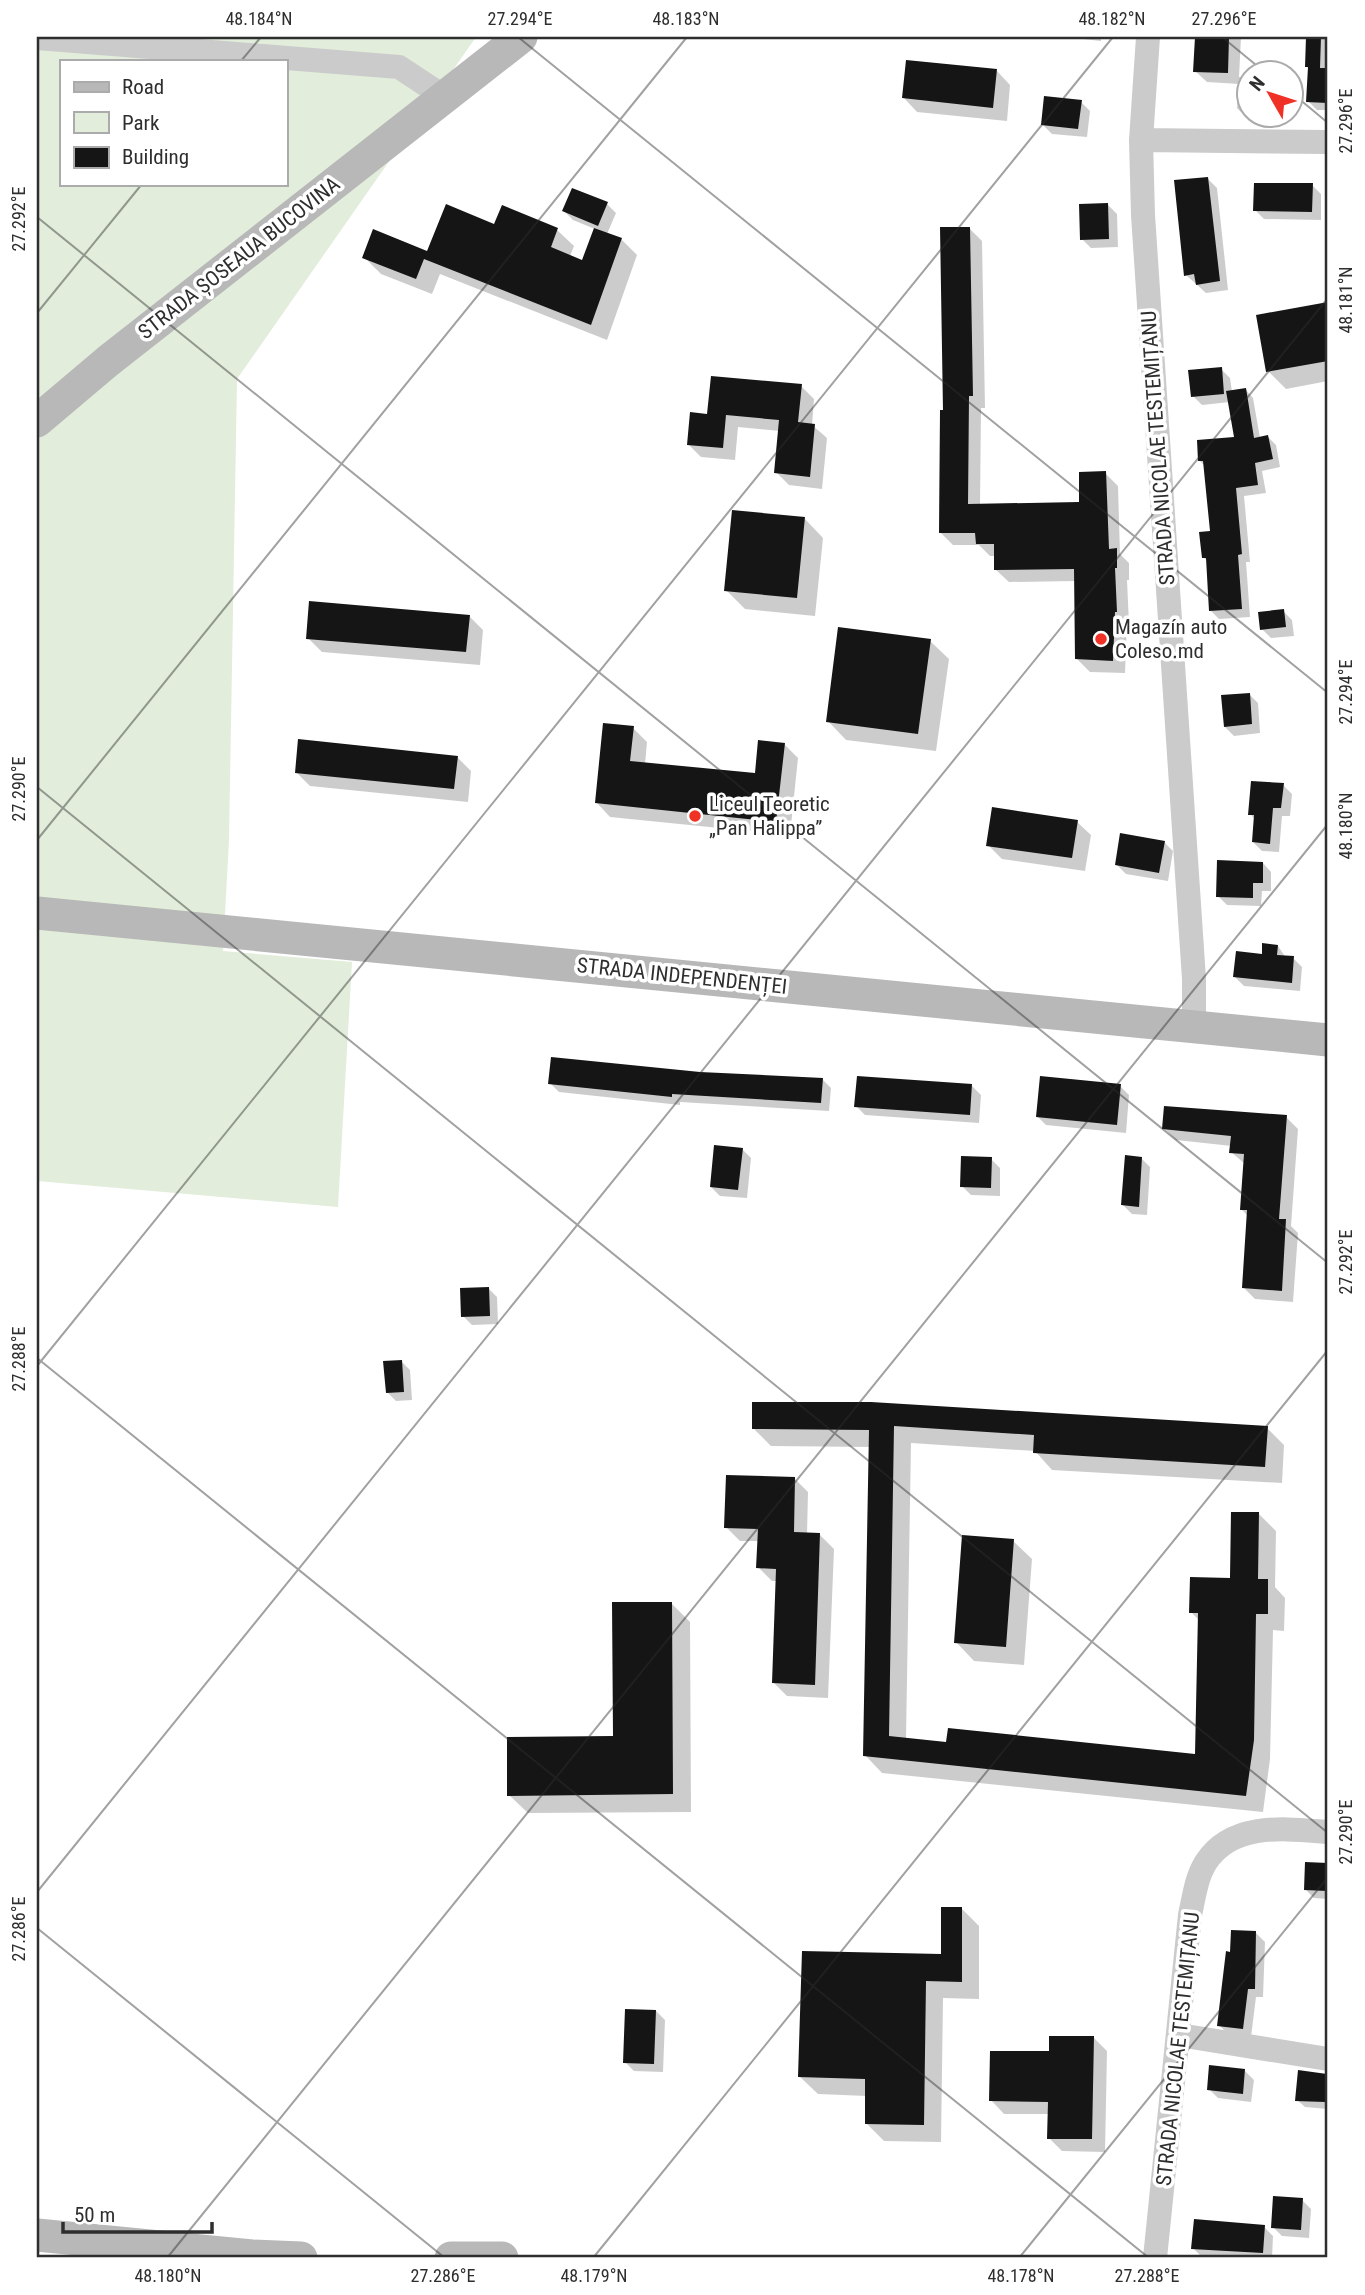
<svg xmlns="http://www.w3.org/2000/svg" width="1365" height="2295" viewBox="0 0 1365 2295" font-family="'Roboto Condensed',sans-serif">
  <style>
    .green { fill: #e2eddb; fill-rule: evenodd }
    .shadow { fill: #0003 }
    .building { fill: #151515 }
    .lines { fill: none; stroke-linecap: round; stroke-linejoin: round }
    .street { stroke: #cbcbcb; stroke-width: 24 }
    .secondary { stroke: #b8b8b8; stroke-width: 33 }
    .ticks { fill: none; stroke: #2e2e2e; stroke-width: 2; stroke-opacity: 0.45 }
    .poi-dot { fill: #f03126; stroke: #fff; stroke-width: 2.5 }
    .labels { text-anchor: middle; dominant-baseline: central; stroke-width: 7; stroke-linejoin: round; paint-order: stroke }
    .street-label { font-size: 21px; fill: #2e2e2e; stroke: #fff }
    .poi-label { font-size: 21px; fill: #2e2e2e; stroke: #fff; text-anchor: start }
    .neatline { fill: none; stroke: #2e2e2e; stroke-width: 2.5 }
    .ticks-label { font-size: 18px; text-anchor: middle; fill: #2e2e2e }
  </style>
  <rect width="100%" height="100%" fill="#fff"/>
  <path class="green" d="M37,37H476L237,379L229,840L223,951L352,962L338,1207L37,1181ZM61,61H285V184H61Z"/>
  <path class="shadow" d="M1064,37H1101V41Z
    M1197,37H1241L1239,77L1250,78V116H1266V119L1246,117L1237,108L1239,84L1207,82L1195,71Z
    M1308,37H1323L1328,42V110H1317L1308,101L1310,70L1306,66Z
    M997,71L1010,85L1007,121L917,112L904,98Z
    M1081,102L1090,111L1087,137L1052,134L1043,125Z
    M1208,179L1217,188L1228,290L1206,293L1186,275Z
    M1312,185L1321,194V220L1264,219L1255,210Z
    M573,190L607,204L616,213L607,234L621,239L637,255L607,340L440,274L432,294L381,274L364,257L426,252L428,254L495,226L557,230L574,246L570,256L584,262L595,229L573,220L564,211Z
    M1108,205L1117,214L1118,247L1091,248L1082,239Z
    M969,228L982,241L985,408H981L980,505L1081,504L1105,473L1118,486L1120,554L1129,563V580H1127L1129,624H1127L1125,673L1090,672L1077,659L1076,581L1009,582L996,570V556H990L979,545H953L940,532L945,411Z
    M1328,304V381L1286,389L1268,371L1258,317Z
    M1221,369L1230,378L1232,392L1245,389L1253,398L1260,438L1268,437L1276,445L1280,467L1262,471L1266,493L1244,496L1250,562H1246L1250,617L1219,619L1211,611L1208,561L1204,558L1211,533L1205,466L1200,461L1236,438L1230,402L1202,405L1193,396Z
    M801,386L814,399L812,425L827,438L822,489L789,485L776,472L780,431L738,427L735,460L701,457L688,444L709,415Z
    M805,519L823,538L815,616L745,609L726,590Z
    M1283,611L1292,620L1294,636L1271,638L1262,629Z
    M469,616L483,630L480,665L322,652L308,638Z
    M930,641L949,659L936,751L846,740L828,721Z
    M1249,694L1258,703L1260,733L1234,736L1225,727Z
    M633,728L647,742L645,764L756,775L784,744L798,758L790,835L610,817L597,803Z
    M457,757L471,771L468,802L310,786L297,773Z
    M1283,785L1292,794L1290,816H1282L1279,852L1262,851L1253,842L1255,819L1250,814Z
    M1077,822L1091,835L1085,871L1002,859L988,845Z
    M1164,842L1173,851L1168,881L1126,874L1117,865Z
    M1263,863L1271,872V891H1262L1261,906L1227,905L1218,896Z
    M1278,946L1286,958H1293L1302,967L1300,991L1244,986L1235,977Z
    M700,1074L822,1079L831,1088L829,1111L680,1102V1105L559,1092L550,1083Z
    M972,1086L981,1095L979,1123L865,1115L856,1106Z
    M1120,1086L1129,1095L1126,1133L1046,1125L1037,1116Z
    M1286,1117L1298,1129L1291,1226L1298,1233L1293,1302L1255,1299L1243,1287L1248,1216L1241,1209L1245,1164L1231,1152L1232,1146L1176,1140L1164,1128Z
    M742,1149L751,1158L747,1198L720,1196L711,1187Z
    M1141,1158L1150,1167L1147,1215L1132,1214L1123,1205Z
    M991,1159L1000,1168V1196L971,1195L962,1186Z
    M488,1288L497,1297L498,1324L472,1325L463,1316Z
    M401,1361L410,1370L412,1400L396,1401L387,1392Z
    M754,1404L1267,1428L1284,1445L1282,1483L1052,1470L1035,1451L911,1443L906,1739L948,1744L1196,1756L1200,1621L1191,1612L1231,1580L1259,1514L1276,1531L1275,1587L1285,1598L1284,1631L1273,1630L1270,1759L1263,1812L882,1773L865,1755L871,1447L771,1446L754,1429Z
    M794,1478L808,1492L807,1535H820L834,1549L828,1698L787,1696L774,1683L777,1581H772L758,1567L759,1541H740L726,1527Z
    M1013,1541L1032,1559L1024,1665L974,1661L956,1642Z
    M671,1603L690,1622L691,1812L528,1813L509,1795L615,1737Z
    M1307,1864L1328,1865V1899L1314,1898L1305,1889Z
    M961,1908L979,1926V1999L943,1998L941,2142L884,2141L866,2123L867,2096L818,2094L800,2077L943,1956Z
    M1256,1933L1265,1942L1263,1997H1256L1251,2037L1228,2034L1219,2025L1232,1953Z
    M656,2011L665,2020L663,2072L634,2071L625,2062Z
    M1094,2038L1107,2051L1105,2152L1062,2151L1049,2138L1050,2114H1004L991,2100L1051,2053Z
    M1245,2071L1254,2080L1251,2102L1218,2098L1209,2089Z
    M1327,2075L1328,2109L1305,2107L1297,2100Z
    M1302,2200L1311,2209L1309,2238L1282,2236L1273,2227Z
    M1264,2227L1273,2236L1272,2258L1202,2257L1193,2248Z"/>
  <path class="building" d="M1195,37H1229L1228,73L1193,72Z
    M1306,37H1321L1320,68H1328V103L1306,102L1308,67H1305Z
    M906,60L997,69L993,108L902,98Z
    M1044,96L1082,100L1078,129L1041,125Z
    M1208,177L1220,281L1196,285L1194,274L1184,276L1174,180Z
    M1254,183H1313L1312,212L1253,211Z
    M572,188L608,202L598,226L562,211Z
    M1108,203L1109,239L1080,240L1079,204Z
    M446,204L494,224L502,205L558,228L551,247L582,260L594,228L622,238L591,325L424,259L416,279L362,258L373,229L427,251L425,256Z
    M940,227H970L973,396H969L968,504L1079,502V472L1106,471L1109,549L1117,548V568H1115L1117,612H1115L1113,661L1075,659L1074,569L994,570V544H976L975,533H939L940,410H943Z
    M1328,302V361L1266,372L1256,315Z
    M1222,367L1224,394L1191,397L1188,370Z
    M711,376L802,384L798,422L815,424L810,477L774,473L779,420L726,415L723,448L687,445L690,412L707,414Z
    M1246,388L1254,438L1268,435L1273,459L1255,463L1258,485L1236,488L1242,554L1238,555L1242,609L1209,611L1206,558H1202L1199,532L1210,531L1203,461H1198L1197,440L1234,437L1226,391Z
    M732,510L805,517L797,598L724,591Z
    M309,601L470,615L466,652L306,639Z
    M1284,609L1286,627L1260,630L1258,612Z
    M838,627L931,639L918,734L826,722Z
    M1250,693L1252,724L1224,727L1221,695Z
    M603,723L634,726L630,761L755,773L758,740L785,743L776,822L595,803Z
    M298,739L458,756L454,789L295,773Z
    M1251,781L1284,783L1281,808H1273L1270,844L1252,842L1254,815H1248Z
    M992,807L1078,820L1072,858L986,846Z
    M1120,833L1165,841L1159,873L1115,865Z
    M1217,860L1263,862V883H1253V898L1216,897Z
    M1262,943L1278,945L1277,955L1294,956L1292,983L1233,977L1236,951L1262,954Z
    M551,1057L700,1072L823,1078L821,1103L672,1094V1097L548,1084Z
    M857,1076L972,1084L970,1115L854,1107Z
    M1040,1076L1121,1084L1117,1125L1036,1117Z
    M1164,1106L1287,1115L1279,1219H1286L1282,1291L1242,1288L1247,1210H1240L1244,1154L1229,1153L1231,1136L1162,1129Z
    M714,1145L743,1148L738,1190L710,1187Z
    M1125,1155L1142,1157L1139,1207L1121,1205Z
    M961,1156L992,1157L991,1188L960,1187Z
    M489,1287L490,1316L461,1317L460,1288Z
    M402,1360L404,1392L386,1393L383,1361Z
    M752,1402H871L1268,1426L1265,1467L1033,1453L1034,1435L894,1426L889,1736L946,1742L948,1728L1195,1754L1198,1613H1189L1190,1577L1230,1578L1231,1512H1259L1258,1579H1268V1614H1256L1254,1740L1246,1796L863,1756L869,1430L752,1429Z
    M726,1475L795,1477L794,1532L820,1533L815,1685L772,1683L776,1569L756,1568L758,1529L724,1528Z
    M962,1535L1014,1539L1006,1647L954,1643Z
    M612,1602H672L673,1794L507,1796V1737L613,1736Z
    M1305,1862L1328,1863V1891L1304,1890Z
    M941,1907H962V1982L926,1981L924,2125L865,2124V2079L798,2077L802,1951L941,1954Z
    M1231,1930L1256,1931L1255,1989H1248L1243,2029L1217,2026L1226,1951L1230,1952Z
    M625,2009L656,2010L654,2064L623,2063Z
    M1049,2036H1094L1092,2139H1047L1048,2102L989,2101L990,2051H1049Z
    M1209,2065L1245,2069L1243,2094L1207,2090Z
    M1298,2070L1327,2074L1325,2102L1295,2101Z
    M1273,2196L1303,2198L1301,2230L1271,2228Z
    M1194,2219L1265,2225L1263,2253L1191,2249Z"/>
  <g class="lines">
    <path class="street" d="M1148,37L1141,140L1143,215L1194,979V1027
      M37,38L399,67L443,96
      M1141,140L1328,142
      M1179,2035L1328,2059
      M1155,2258L1190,1915C1194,1897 1196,1878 1206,1862C1233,1821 1287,1829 1328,1832"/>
    <path class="secondary" d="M37,421L108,361L521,37
      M37,913L1328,1040
      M37,2235L252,2256L301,2258
      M451,2258H502"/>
  </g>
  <path class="ticks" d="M518,37L1328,693M1222,37L1267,74M241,61L261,37M1292,93L1328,123M37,217L1328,1263M37,313L142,184M37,787L1328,1833M37,840L687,37M37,1358L1149,2258M37,1366L1113,37M37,1892L1328,298M37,1928L445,2258M167,2258L1328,824M593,2258L1328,1350M1019,2258L1328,1877"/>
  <g class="poi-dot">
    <circle cx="1101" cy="639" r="7"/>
    <circle cx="695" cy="816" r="7"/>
  </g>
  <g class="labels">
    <g class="street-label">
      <text transform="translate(239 258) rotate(-38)">STRADA ȘOSEAUA BUCOVINA</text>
      <text transform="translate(1158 448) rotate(-94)">STRADA NICOLAE TESTEMIȚANU</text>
      <text transform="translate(682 976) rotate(6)">STRADA INDEPENDENȚEI</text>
      <text transform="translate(1178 2049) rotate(-84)">STRADA NICOLAE TESTEMIȚANU</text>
    </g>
    <g class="poi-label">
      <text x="1115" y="627">Magazín auto<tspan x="1115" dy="24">Coleso.md</tspan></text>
      <text x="709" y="804">Liceul Teoretic<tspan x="709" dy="24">„Pan Halippa”</tspan></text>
    </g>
  </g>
  <rect width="1365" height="2295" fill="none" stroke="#ffffff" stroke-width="77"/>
  <rect x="60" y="60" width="228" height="126" fill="#ffffff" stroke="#ababab" stroke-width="2"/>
  <rect x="74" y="82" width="35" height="10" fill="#b8b8b8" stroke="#ababab" stroke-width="2"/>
  <text x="122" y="94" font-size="21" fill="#2e2e2e">Road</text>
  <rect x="74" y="112" width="35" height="21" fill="#e2eddb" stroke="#ababab" stroke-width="2"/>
  <text x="122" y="130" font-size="21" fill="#2e2e2e">Park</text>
  <rect x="74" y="147" width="35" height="21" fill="#151515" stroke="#ababab" stroke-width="2"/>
  <text x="122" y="164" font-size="21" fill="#2e2e2e">Building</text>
  <g transform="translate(1270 94) rotate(309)"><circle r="33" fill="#ffffff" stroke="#ababab" stroke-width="2"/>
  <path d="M0-5L12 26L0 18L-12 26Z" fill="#f03126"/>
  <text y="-10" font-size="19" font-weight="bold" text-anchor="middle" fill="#2e2e2e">N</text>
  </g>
  <path d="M63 2222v10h149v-10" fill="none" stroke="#2e2e2e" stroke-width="3.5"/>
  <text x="74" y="2222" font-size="21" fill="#2e2e2e" stroke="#ffffff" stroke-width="5" paint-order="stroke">50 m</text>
  <rect x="38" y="38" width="1288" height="2218" class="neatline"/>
  <g class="ticks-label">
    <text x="259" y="25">48.184°N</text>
    <text x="520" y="25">27.294°E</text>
    <text x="686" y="25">48.183°N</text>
    <text x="1112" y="25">48.182°N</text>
    <text x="1224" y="25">27.296°E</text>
    <text transform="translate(1346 121) rotate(-90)" y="6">27.296°E</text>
    <text transform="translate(19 219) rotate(-90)" y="6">27.292°E</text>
    <text transform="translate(1346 300) rotate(-90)" y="6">48.181°N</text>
    <text transform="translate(1346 692) rotate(-90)" y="6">27.294°E</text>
    <text transform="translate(19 789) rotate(-90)" y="6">27.290°E</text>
    <text transform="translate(1346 826) rotate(-90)" y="6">48.180°N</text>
    <text transform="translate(1346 1262) rotate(-90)" y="6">27.292°E</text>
    <text transform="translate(19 1359) rotate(-90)" y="6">27.288°E</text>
    <text transform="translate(1346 1832) rotate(-90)" y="6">27.290°E</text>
    <text transform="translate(19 1929) rotate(-90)" y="6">27.286°E</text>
    <text x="168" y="2282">48.180°N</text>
    <text x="443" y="2282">27.286°E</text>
    <text x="594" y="2282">48.179°N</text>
    <text x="1021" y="2282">48.178°N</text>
    <text x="1147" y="2282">27.288°E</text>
  </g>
</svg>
